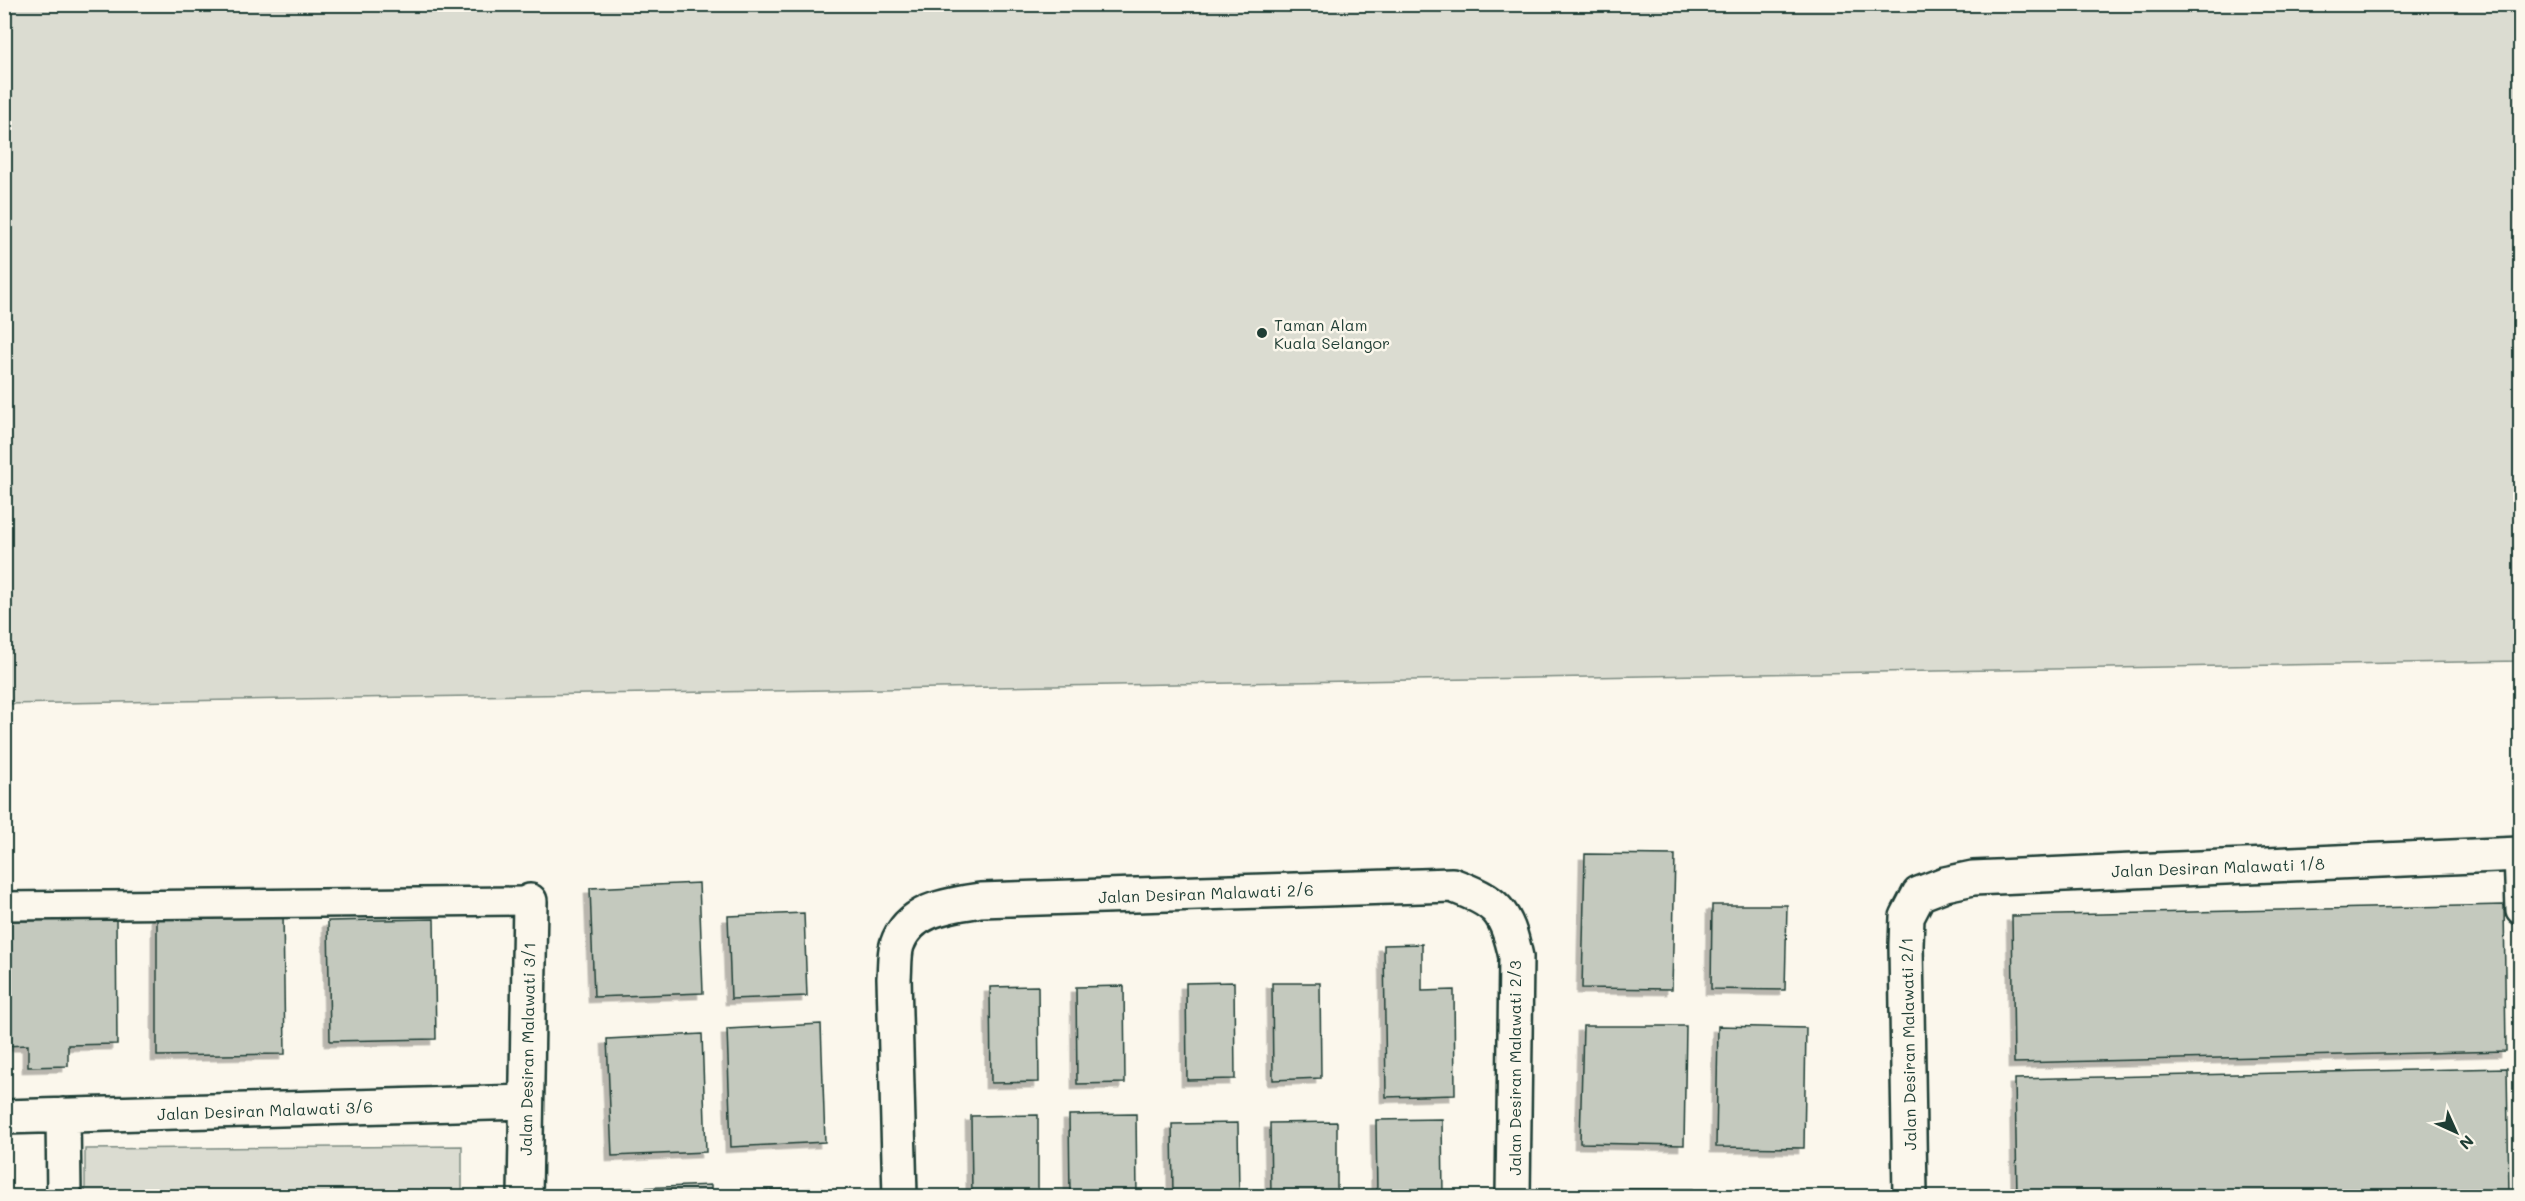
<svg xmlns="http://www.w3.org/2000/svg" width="2525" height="1201" viewBox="0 0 2525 1201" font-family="Mali,sans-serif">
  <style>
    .green { fill: #dbdcd1; stroke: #7d8c82; stroke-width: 1.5 }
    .building { fill: #c4c9be; stroke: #1f3d34; stroke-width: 1.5; filter: url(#shadow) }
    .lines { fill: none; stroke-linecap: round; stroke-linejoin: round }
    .service-casing { stroke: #1f3d34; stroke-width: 32 }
    .minor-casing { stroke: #1f3d34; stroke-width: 38 }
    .service { stroke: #fbf7ec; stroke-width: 27 }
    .minor { stroke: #fbf7ec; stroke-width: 33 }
    .poi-dot { fill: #1f3d34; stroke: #fbf7ec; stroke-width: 2 }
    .labels { text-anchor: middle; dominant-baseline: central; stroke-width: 5; stroke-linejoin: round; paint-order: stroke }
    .poi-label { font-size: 16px; fill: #1f3d34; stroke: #fbf7ec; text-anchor: start }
    .street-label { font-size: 16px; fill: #1f3d34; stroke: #fbf7ec }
  </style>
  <defs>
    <filter id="shadow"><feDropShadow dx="-5.5" dy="5.5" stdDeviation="0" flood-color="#0004"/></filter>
  </defs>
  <rect width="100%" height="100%" fill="#fbf7ec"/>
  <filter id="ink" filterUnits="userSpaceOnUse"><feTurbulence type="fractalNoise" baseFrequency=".0167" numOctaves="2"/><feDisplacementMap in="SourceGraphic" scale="12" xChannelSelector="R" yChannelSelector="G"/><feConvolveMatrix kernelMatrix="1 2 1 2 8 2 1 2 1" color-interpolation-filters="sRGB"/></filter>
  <g filter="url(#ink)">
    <path class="green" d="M4,5H2520V661L5,704Z
      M462,1146V1196H85V1149Z"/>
    <path class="building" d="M1585,854L1675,855L1672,989L1582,988Z
      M699,883L703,993L594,997L590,888Z
      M1712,905H1787L1785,990L1711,989Z
      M2504,905L2506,1051L2014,1063L2012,916Z
      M283,913L285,1054L157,1056V915Z
      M804,913L807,996L731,999L728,916Z
      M116,919L117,1044L68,1045V1066L28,1067V1045L4,1046V921Z
      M434,919L436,1039L330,1041L328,921Z
      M1422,944V991L1454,990L1455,1095L1386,1097L1384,945Z
      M1234,982L1235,1079L1187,1080L1186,983Z
      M1272,983H1320L1321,1078L1273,1080Z
      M1038,986L1039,1082L991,1083L990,987Z
      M1124,986L1125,1083L1077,1084L1076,987Z
      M821,1024L825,1142L731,1147L727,1029Z
      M1583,1026H1686L1684,1145L1580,1143Z
      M1718,1026L1806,1028L1804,1148L1716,1147Z
      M702,1034L706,1152L612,1156L607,1039Z
      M2507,1068L2509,1196H2017L2015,1079Z
      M1136,1114L1137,1196H1070L1069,1115Z
      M1038,1115V1196H972L971,1116Z
      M1442,1119L1443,1196H1377L1376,1120Z
      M1337,1122V1196H1271L1270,1123Z
      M1238,1123L1239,1196H1173L1172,1124Z
      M711,1185V1196H617L616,1189Z
      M821,1188V1196H727V1192Z
      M1595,1189H1693V1196H1595Z
      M1716,1193L1808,1194V1196H1716Z"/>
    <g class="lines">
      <defs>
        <path id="service" d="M2518,854L2520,910
          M4,906L530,901"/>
        <path id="minor" d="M63,1115L64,1196
          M4,1117L525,1102
          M525,1196L530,901
          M900,1196L894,978C895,968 894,955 897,945C909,909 949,905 981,900L1452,885C1497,902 1506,910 1516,957L1513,1196
          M1910,1196L1906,945L1907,917L1919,894L1945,884L1973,878L2520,854"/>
      </defs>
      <use href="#service" class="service-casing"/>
      <use href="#minor" class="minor-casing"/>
      <use href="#service" class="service"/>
      <use href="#minor" class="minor"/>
    </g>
  </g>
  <circle class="poi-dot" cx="1262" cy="333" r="6"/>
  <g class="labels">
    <g class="poi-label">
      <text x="1274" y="324">Taman Alam<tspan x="1274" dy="18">Kuala Selangor</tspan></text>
    </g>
    <g class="street-label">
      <text transform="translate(2218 867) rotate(-2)">Jalan Desiran Malawati 1/8</text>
      <text transform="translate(1206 893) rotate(-2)">Jalan Desiran Malawati 2/6</text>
      <text transform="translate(1908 1044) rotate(-91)">Jalan Desiran Malawati 2/1</text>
      <text transform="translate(527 1049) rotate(-89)">Jalan Desiran Malawati 3/1</text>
      <text transform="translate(1514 1068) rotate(-90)">Jalan Desiran Malawati 2/3</text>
      <text transform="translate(265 1110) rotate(-2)">Jalan Desiran Malawati 3/6</text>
    </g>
  </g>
  <rect width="2525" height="1201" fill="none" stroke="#fbf7ec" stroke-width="24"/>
  <rect x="12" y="12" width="2501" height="1177" fill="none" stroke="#1f3d34" stroke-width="2" filter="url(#ink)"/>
  <g transform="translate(2456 1132) rotate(135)" stroke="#fbf7ec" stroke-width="4.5" paint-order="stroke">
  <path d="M0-4.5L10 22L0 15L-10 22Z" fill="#1f3d34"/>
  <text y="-9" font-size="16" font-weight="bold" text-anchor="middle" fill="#1f3d34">N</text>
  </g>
</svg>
